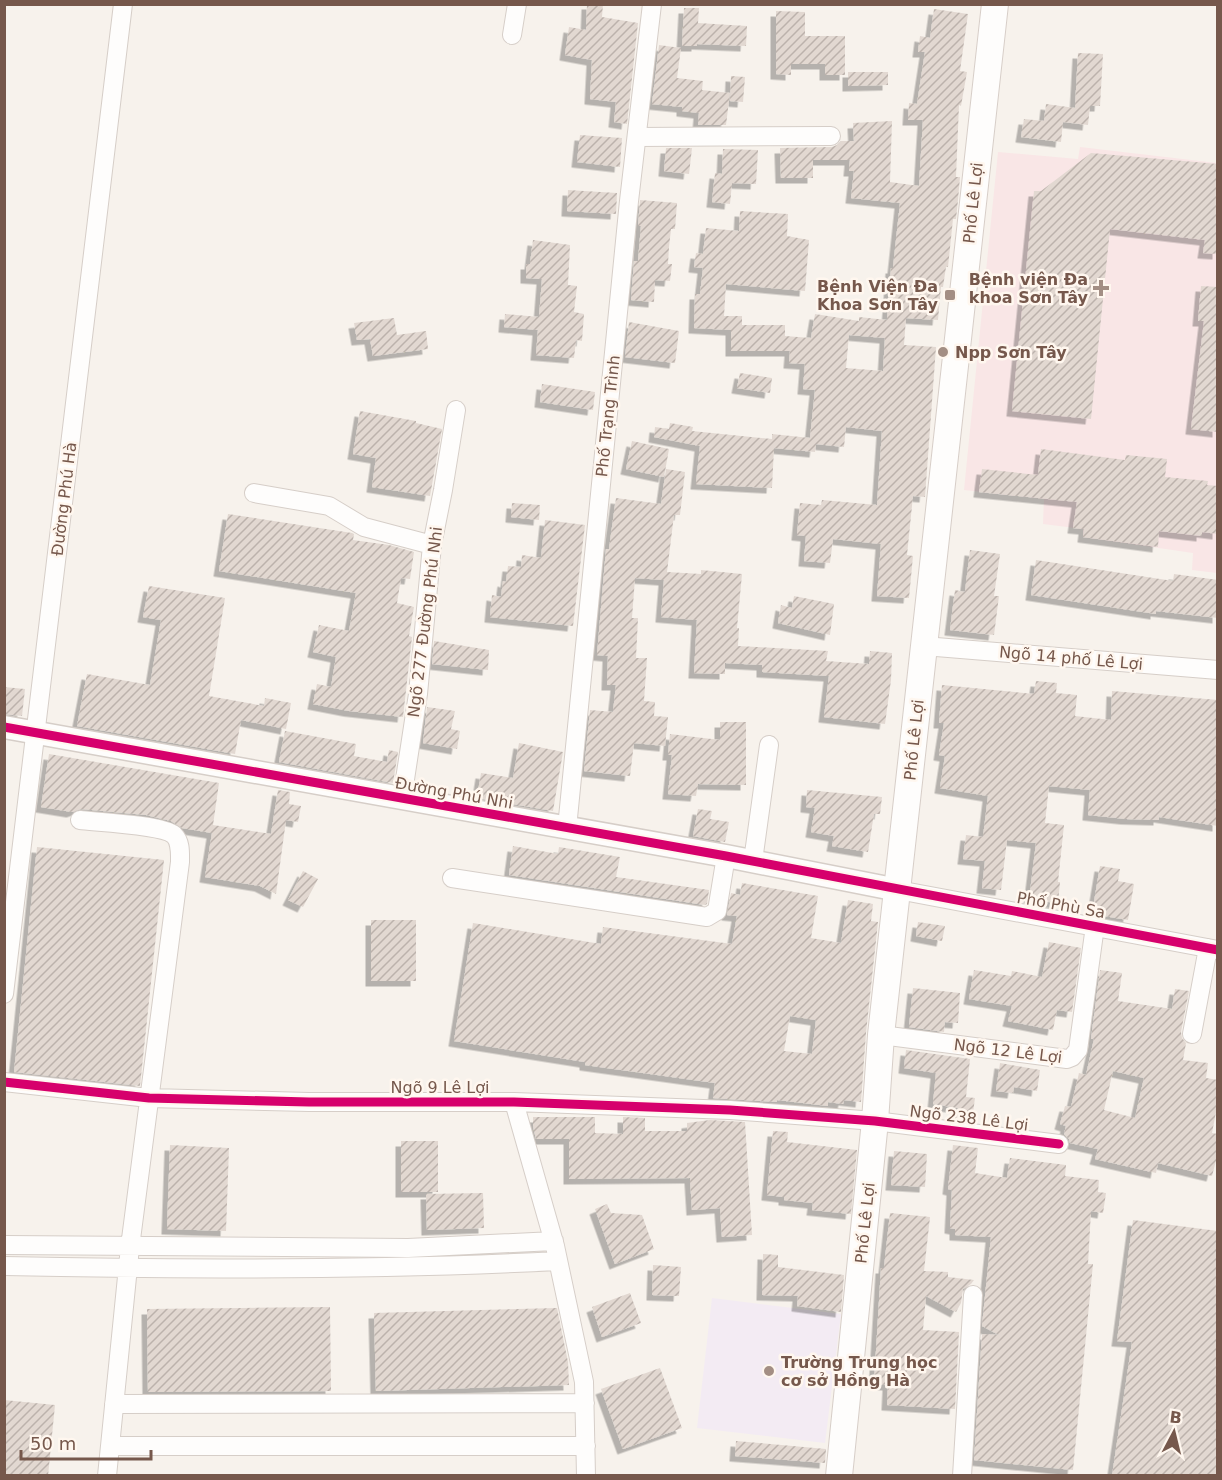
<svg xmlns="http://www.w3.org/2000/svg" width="1222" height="1480" viewBox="0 0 1222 1480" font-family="'DejaVu Sans',sans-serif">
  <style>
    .education { fill: #f3ebf3 }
    .medical { fill: #f9e6e6 }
    .building { fill: url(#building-hatch); fill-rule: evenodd; filter: url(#shadow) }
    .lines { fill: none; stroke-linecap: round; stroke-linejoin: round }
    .minor-casing { stroke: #d6cec8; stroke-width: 20 }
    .tertiary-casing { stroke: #d6cec8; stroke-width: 25 }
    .secondary-casing { stroke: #d7cec8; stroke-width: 28 }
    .minor { stroke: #fefdfc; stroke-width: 18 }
    .tertiary { stroke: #fefdfc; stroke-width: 22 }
    .secondary { stroke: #fefdfc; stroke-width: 26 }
    .cycleway-casing { stroke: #fff7ef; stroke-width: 13 }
    .cycleway { stroke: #d6006c; stroke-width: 9 }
    .poi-dot { fill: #a38e84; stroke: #fff7ef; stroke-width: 2 }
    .labels { text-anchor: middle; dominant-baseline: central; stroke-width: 5; stroke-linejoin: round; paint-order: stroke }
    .street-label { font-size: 16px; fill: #76584c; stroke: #fff7ef }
    .poi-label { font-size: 16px; font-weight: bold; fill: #76584c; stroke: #fff7ef; text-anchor: end }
  </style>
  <defs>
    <pattern id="building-hatch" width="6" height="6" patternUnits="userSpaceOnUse" patternTransform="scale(1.5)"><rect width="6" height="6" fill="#e2d8d1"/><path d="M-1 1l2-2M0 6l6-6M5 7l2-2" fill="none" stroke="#bcb2ac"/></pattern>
    <filter id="shadow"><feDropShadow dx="-5.5" dy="5.5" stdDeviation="0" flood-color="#0004"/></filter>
  </defs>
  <rect width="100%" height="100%" fill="#f7f2ec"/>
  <path class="education" d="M712,1298L841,1314L825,1443L697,1428Z"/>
  <path class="medical" d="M1080,147L1217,163V573L1192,570L1193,553L1083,537V529L1043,524L1044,499L964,490L998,152L1078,159Z"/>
  <path class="building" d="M587,4H603L602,17L638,23L627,124L614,122L616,102L590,99L592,60L565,55L569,27L586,30Z
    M684,8H699L698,23L747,26L746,46L697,44V46H682Z
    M934,9L968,14L960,71L967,72L961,106L959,105L956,177H960L958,200L956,219H953L948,267H946L943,287H941L938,320L906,318L904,345L936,347L925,497L913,496L907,555L913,556L909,598L877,596L881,544L833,539L830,563L804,561L806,536L797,535L800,503L821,505L822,500L877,505L882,431L846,427L844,447L816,444L815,452L774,448L772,488L696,484L700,446L654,437L655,427L669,429L670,423L693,427L692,431L772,439V434L810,438L815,390L803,389L805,364L789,363L790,351H731V330L694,328L695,294H700L703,268L694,267L696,253L703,254L706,228L739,231L740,211L788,214L787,236L809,240L805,291L726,284L724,316H742V325H785V336L811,338L815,314L859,321V317L887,320L891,268H893L900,203L851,198L854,171H849L850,160H813V178H781L780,148L832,147L837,145L841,141H854L853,123L892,121L890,182L919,186L923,120H908L909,103L917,104L925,52H918L920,36L930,38ZM849,335L885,338L883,371L846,368Z
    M776,11L805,12V36H845V75H825V64H791V75L776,74Z
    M659,45L681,48L677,78L703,81L702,90L730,93L726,125H698L699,113L682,111V107L652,104Z
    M1078,53L1103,54L1100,106H1090L1088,125L1063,122L1061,142L1021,137L1024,119L1044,121L1046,104L1075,108Z
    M848,72H888V85L848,86Z
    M731,76L745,77L743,102L730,101Z
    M580,135L622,138L620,167L577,162Z
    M666,148H692L689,174L664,171Z
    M723,149L758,150L756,184L732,183L730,204L712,202L715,173L722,174Z
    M1091,153L1218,164V254L1203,253L1205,240L1110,229L1091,419L1012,411L1034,191H1041Z
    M568,190L617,193L616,214L567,211Z
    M640,200L677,203L675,229H671L669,247L668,264H672L670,281L655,280L654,302L631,300L634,261H638L641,226H638Z
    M533,240L570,245L568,285L577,286L574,312L584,314L582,341L576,340L574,358L536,355L538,330L504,327L505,314L539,317L542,279L526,278V264H530Z
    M1201,286L1218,287V432L1191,429L1204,321H1198Z
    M394,318L397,335L426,331L428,349L373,356L370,339L357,340L354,323Z
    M629,322L679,331L675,363L625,357Z
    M740,373L772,378L770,393L737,388Z
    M542,384L595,392L593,410L540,402Z
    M360,411L416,421V423L442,429L430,496L372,487L376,458L353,454Z
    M632,441L669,449L664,477L626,469Z
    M1041,449L1125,460L1126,455L1167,459L1165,477L1208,481L1207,485L1218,486V534L1202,532V536L1159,531L1158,547L1083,537L1084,529L1073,528L1077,502L979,492L982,469L1038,475Z
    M666,469L685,472L680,515H674L667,572L701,574V570L742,574L737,628H739L738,646L828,651L826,661L869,664L870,651L892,653L891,680L885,724L824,717L829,676L762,672V665L725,663V674L694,673L697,620L661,617L664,580L635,578L632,618H638L636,658H647L644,701L655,702L654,716L668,717L665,746L634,743L630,776L584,771L590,710L613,712L616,685H607L608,656L597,655L606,549H609L616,498L661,504Z
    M512,503L540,505L539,520L511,517Z
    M228,514L352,533L354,534L353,540L389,545L414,552L410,579L401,578L397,603L414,607L409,636L412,637L403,717L349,711L313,704L317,684L331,687L336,657L313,652L319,625L349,631L356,593L219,571Z
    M545,520L585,525L573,626L490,617L492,595L501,597L503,581L506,582L508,566L521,567L522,555L541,558Z
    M970,550L1000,554L994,596H999L994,635L950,630L955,590L965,592Z
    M1036,560L1173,581L1174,574L1218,580V618L1156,611V614L1031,595Z
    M149,586L225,598L209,696L264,706L265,698L291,703L286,729L241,720L235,754L77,726L87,674L150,685L161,620L143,617Z
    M794,596L834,604L830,635L778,623L781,605L792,608Z
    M434,641L489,650L488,670L432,664Z
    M1036,681L1057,683L1056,693L1077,695L1075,716L1111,720L1112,691L1218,700V826L1159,817V820L1126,819L1088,815L1090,790L1049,786L1045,823L1064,825L1058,882H1060L1058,903L1029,900L1036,843L1007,840L1001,890L982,888L985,861L963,859L966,835L983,837L988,796L940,788L945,756L939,755L944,723H939L942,685L1034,694Z
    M4,687L25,689L22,716L4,714Z
    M427,707L455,711L451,729L460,731L457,749L423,743Z
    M720,722H746V785L698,784L696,796L668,794L672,755H668L670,734L720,740Z
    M285,731L356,744L354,756L387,762L389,750L398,752L393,783L279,762Z
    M519,743L563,752L553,811L477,798L481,773L513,778Z
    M49,754L219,783L213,825L271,834L278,790L290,792L289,804L301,806L298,822L286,820L276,894L260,886L205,877L212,833L182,828L171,821L146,815L81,809L72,812L41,807Z
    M807,790L882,797L880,814H874L868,852L832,846L834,836L811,832L815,808L806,807Z
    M698,809L712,811L710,819L729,822L725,842L693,836Z
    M513,846L558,854L559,847L620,857L616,877L709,890L707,904L705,905L509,875Z
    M37,847L164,860L140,1086L14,1072Z
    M1100,866L1120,869L1118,881L1134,884L1128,920L1092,914Z
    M303,871L318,879L303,907L288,900Z
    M742,883L818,896L811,938L841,943L848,900L873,904L871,921L878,922L866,1033L861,1102L844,1100L843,1104L828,1102V1106L777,1100V1102L713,1098L715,1083L585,1065V1062L454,1041L473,923L601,944L603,927L732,944L737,916L727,915L731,893L740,895ZM790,1016L816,1020L812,1054L784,1051Z
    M371,920H416V981H371Z
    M918,922L945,926L942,941L916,936Z
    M1049,942L1081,948L1072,1012L1057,1010L1053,1030L1008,1021L1012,1006L969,999L974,970L1011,976L1012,971L1042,977Z
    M1100,970L1122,973L1118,1001L1172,1009L1175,989L1189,991L1181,1032L1182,1038L1186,1043L1183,1060L1208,1063L1206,1078L1218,1080V1102L1212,1133L1218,1134V1153L1212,1176L1158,1163L1156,1173L1095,1159L1098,1149L1070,1143L1069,1139L1064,1134L1066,1126L1060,1124L1065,1106L1071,1107L1079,1073L1086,1075L1094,1039H1091ZM1113,1071L1144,1078L1135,1118L1104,1110Z
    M913,988L960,993L958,1023L945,1022L944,1032L909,1027Z
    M906,1050L970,1059L966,1097L975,1098L972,1120L956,1118L958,1108L933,1104L936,1073L904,1068Z
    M1000,1063L1040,1070L1037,1091L1014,1087L1013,1093L996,1091Z
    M533,1117H595V1133L623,1134V1117L645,1118V1131H687V1123L710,1120L745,1122L752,1235L722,1237L720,1208L692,1210L690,1178L569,1179V1139H536L533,1126Z
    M773,1131L788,1132L787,1142L857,1150L851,1214L812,1210L813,1203L784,1200V1197L767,1195Z
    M401,1141H438V1192H401Z
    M170,1145L229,1148L226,1231L167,1229Z
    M953,1145L978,1148L975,1173L1007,1178L1010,1158L1066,1165L1065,1176L1099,1180L1098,1192L1106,1193L1103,1213L1091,1211L1088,1264H1093L1073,1470L974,1460L982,1334L999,1335L982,1326L991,1237L955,1235V1229L950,1228L952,1190L948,1189Z
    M894,1151L927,1154L925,1187L891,1185Z
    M483,1193L484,1228L427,1230L426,1194Z
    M607,1204L611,1213L642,1215L654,1249L615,1264L595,1209Z
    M890,1213L930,1217L924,1271L948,1272V1277L974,1280L971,1284L963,1289L961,1303L956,1312L926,1296L923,1330L959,1332L955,1409L887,1405L888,1385L874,1384L881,1268H884Z
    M1133,1220L1218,1231V1476H1112L1132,1342L1117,1341Z
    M763,1254L778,1255V1267L844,1275L841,1312L797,1306L798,1296L762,1295Z
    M653,1265L681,1267L679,1296L652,1295Z
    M630,1293L641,1323L602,1337L592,1307Z
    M330,1307L331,1391L148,1392L147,1309Z
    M557,1308L568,1362L569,1385L376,1391L374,1313Z
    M660,1368L682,1428L623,1449L601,1389Z
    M4,1400L55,1405L48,1476H4Z
    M736,1441L826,1449L825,1463L735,1456Z"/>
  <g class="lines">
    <defs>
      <path id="minor" d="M512,35L517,4
        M637,137L831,136
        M254,493L329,506L364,527L432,545
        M924,646L1218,670
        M402,799L418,694L432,545L443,490L456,410
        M80,820C97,822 163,825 174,835C181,842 180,853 180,862L130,1247L107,1476
        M567,828L629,201L652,4
        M753,861L769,745
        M452,878L707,917L717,911L726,856
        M898,890L1218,950
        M4,994L123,4
        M1192,1034L1208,948
        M881,1035L1067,1059L1072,1057L1078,1050L1095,926
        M4,1082L149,1098L309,1102H514L730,1110L875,1121L1059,1144
        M514,1102L555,1246L584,1382L586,1476
        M4,1245L408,1248L554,1241
        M4,1266C189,1270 374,1270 558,1261
        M114,1404L585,1403
        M110,1446H586
        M962,1476L973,1295"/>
      <path id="tertiary" d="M4,727L726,856L898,890"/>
      <path id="secondary" d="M839,1476L875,1121L881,1035L995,4"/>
    </defs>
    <use href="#minor" class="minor-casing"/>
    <use href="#tertiary" class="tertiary-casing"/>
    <use href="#secondary" class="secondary-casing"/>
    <use href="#minor" class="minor"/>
    <use href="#tertiary" class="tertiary"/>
    <use href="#secondary" class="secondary"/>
    <defs>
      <path id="cycleway" d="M4,727L726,856L1218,950
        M4,1082L149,1098L309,1102H514L730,1110L875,1121L1059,1144"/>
    </defs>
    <use href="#cycleway" class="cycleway-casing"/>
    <use href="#cycleway" class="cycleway"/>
  </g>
  <g class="poi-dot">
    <path d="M1098 279h6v6h6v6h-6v6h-6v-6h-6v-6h6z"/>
    <rect x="944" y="289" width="12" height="12" rx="3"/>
    <circle cx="943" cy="352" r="6"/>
    <circle cx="769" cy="1371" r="6"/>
  </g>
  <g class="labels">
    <g class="street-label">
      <text transform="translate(973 203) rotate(-84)">Phố Lê Lợi</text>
      <text transform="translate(608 416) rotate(-84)">Phố Trạng Trình</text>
      <text transform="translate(64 499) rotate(-83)">Đường Phú Hà</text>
      <text transform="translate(425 622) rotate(-83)">Ngõ 277 Đường Phú Nhi</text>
      <text transform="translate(1071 658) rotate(5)">Ngõ 14 phố Lê Lợi</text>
      <text transform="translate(914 740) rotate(-84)">Phố Lê Lợi</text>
      <text transform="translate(454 793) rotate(10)">Đường Phú Nhi</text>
      <text transform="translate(1061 905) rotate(10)">Phố Phù Sa</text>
      <text transform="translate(1008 1051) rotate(7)">Ngõ 12 Lê Lợi</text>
      <text x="440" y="1087">Ngõ 9 Lê Lợi</text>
      <text transform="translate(969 1118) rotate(7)">Ngõ 238 Lê Lợi</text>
      <text transform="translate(865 1223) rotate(-84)">Phố Lê Lợi</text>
    </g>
    <g class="poi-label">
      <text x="1088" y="279">Bệnh viện Đa<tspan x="1088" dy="18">khoa Sơn Tây</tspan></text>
      <text x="938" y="286">Bệnh Viện Đa<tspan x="938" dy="18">Khoa Sơn Tây</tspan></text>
      <text x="955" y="352" text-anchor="start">Npp Sơn Tây</text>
      <text x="781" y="1362" text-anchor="start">Trường Trung học<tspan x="781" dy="18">cơ sở Hồng Hà</tspan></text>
    </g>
  </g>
  <rect width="1222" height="1480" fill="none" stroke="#76584c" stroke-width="12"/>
  <g transform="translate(1174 1432) rotate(7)" stroke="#fff7ef" stroke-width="4.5" paint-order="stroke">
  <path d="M0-4.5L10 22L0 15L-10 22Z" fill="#76584c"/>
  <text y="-9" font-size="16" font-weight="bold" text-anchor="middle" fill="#76584c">B</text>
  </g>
  <path d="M21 1450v9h130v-9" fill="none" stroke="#76584c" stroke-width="3"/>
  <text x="30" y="1450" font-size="18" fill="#76584c" stroke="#fff7ef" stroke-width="4.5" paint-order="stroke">50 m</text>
</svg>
